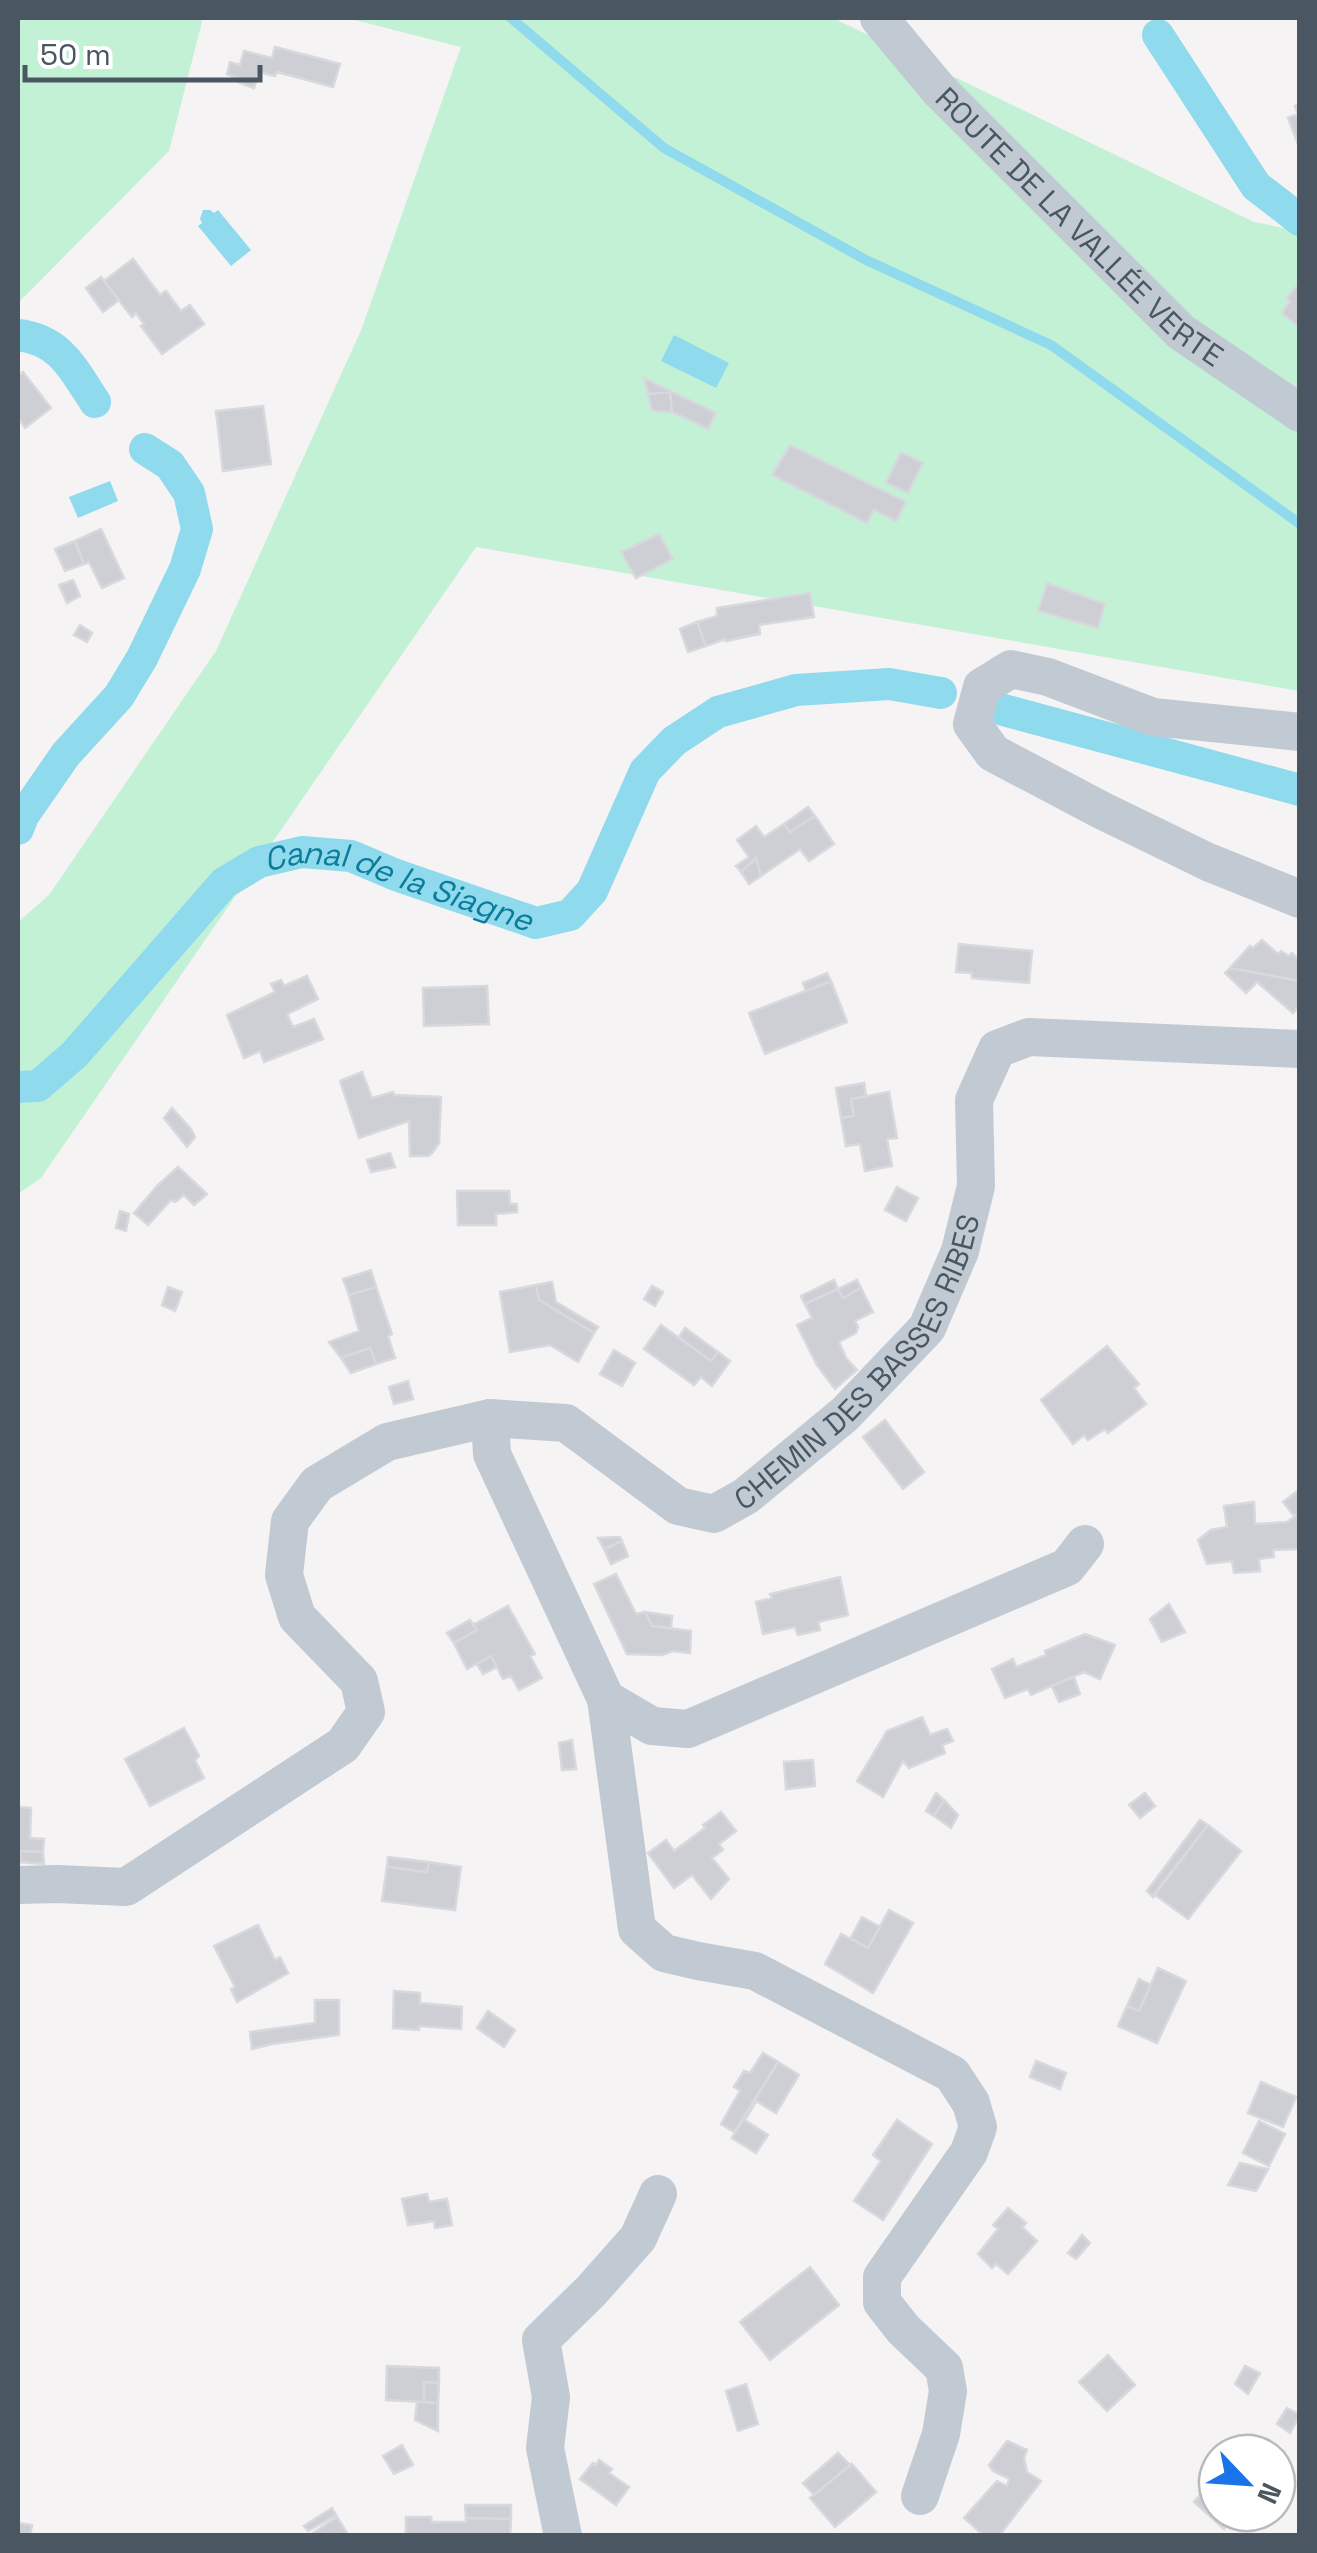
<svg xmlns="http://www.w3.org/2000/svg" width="1317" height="2553" viewBox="0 0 1317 2553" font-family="'Space Grotesk',sans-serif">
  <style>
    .green { fill: #c3f1d5 }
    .water { fill: #90daee }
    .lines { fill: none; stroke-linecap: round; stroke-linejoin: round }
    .stream { stroke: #90daee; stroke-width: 10 }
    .canal { stroke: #90daee; stroke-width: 32 }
    .building { fill: #cdcfd5; stroke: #d7d9de; stroke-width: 2.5 }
    .minor { stroke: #c1cad2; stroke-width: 38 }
    .labels { text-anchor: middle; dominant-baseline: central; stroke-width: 8; stroke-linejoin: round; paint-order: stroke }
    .street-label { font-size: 30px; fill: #4a5661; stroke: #fff }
    .water-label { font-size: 32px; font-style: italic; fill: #0c7c9b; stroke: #fff }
  </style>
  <rect width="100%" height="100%" fill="#f5f3f3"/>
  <path class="green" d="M18,18H203L169,151L18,303Z
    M347,18H833L1254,222L1299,231V691L476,547L41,1178L18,1194V922L49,895L216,651L362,328L461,47Z"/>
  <path class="water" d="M203,210H210L214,213L218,210L251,250L231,266L198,226L202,223L200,219Z
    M674,335L729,363L716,388L661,361Z
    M110,481L118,501L78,518L69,497Z"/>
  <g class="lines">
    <path class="stream" d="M511,18L664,148L866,260L1051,345L1300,524"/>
    <g class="canal">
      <path d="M1158,35L1256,186L1300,220"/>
      <path d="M18,335C61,340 73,369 95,402"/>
      <path d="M996,708L1300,790"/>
      <path d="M18,829L23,816L66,754L119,696L142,658L185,569L197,529L189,493L170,465L145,449"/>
      <path id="s1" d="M18,1087L38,1086L75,1054L224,883L259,862L302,852L351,856L396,875L536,923L570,915L592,891L645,771L674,741L718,712L796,690L889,684L941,693"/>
    </g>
  </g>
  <path class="building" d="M275,47L340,64L333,87L277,72L275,76L259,72L254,88L238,82L239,79L227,74L230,62L240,65L244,51L272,58Z
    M1300,104V149L1288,118L1298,114L1295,106Z
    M133,259L160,295L166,291L181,311L190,305L204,324L162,354L141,326L144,324L136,313L132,317L104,281Z
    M101,277L119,300L103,312L86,288Z
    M1300,282V328L1282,313L1290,301L1287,298Z
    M23,372L51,408L25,428L18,417V376Z
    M644,378L716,413L708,429L672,412L670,392L648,394Z
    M670,392L672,412L652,411L648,394Z
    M263,406L271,464L223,471L216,411Z
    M790,445L906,502L896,521L874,510L867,523L772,475Z
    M901,452L923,463L908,493L886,483Z
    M101,529L124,578L102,588L89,562L84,564L75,541Z
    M659,534L673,559L636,578L621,552Z
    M75,541L84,564L65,571L55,549Z
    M73,580L80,596L67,603L59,585Z
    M1047,583L1105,604L1098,628L1038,611Z
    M810,593L814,617L759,625L760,634L726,641L725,639L706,646L697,622L717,616V608Z
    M697,622L706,646L688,652L680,629Z
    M80,625L92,633L87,642L74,635Z
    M808,807L815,816L790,832L784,824Z
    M815,816L834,844L809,861L800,849L761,876L756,858L741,872L736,866L749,857L737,840L756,826L764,837L784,824L790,832Z
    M756,858L761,876L749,884L741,872Z
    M1262,940L1278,954L1281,951L1289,956L1292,953L1297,958L1300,956V981L1230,968L1250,946L1253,948Z
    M959,944L1032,951L1029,983L972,978V973L956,972Z
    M1230,968L1300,981V1005L1293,1013L1257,982L1246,993L1225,973Z
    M827,973L831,981L806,991L803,983Z
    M307,976L318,999L287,1014L293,1027L314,1019L323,1039L264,1062L260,1051L244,1058L227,1015L275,992L271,984L281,980L284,986Z
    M831,981L847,1022L765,1054L749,1013Z
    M487,986L489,1024L424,1026L423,988Z
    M362,1072L372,1098L393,1092L394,1095L441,1097L439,1143L432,1153L428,1156H410L409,1121L359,1138L340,1081Z
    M864,1083L866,1096L851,1099L854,1116L841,1118L836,1088Z
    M889,1092L897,1138L887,1139L892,1166L865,1171L860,1144L846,1146L841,1118L854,1116L851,1099Z
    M172,1108L191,1129L195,1137L187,1147L164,1118Z
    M390,1153L395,1167L371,1172L367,1160Z
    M178,1167L207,1194L194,1205L184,1195L175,1202L171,1200L148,1225L134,1213L157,1186Z
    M897,1187L918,1198L906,1221L885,1210Z
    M457,1191H509L510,1204H517V1212L496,1214V1225H458Z
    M120,1211L129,1214L126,1231L116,1228Z
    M371,1270L376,1287L349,1295L343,1279Z
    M834,1280L838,1289L805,1304L801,1296Z
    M857,1280L861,1288L843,1298L838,1289Z
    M552,1282L556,1302L598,1327L594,1333L539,1300L536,1285Z
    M536,1285L539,1300L594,1333L578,1362L550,1345L510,1352L500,1292Z
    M652,1286L663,1292L655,1306L644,1299Z
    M168,1287L182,1292L175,1311L162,1305Z
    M376,1287L392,1334L388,1336L395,1358L376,1364L370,1348L341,1358L329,1342L359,1331L349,1295Z
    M861,1288L873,1312L855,1321L858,1327L856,1333L839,1342L846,1358L857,1370L835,1389L817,1365L797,1325L812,1318L805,1304L838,1289L843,1298Z
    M661,1325L711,1361L718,1352L730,1361L712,1386L701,1377L694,1385L644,1349Z
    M685,1328L718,1352L711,1361L679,1337Z
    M1107,1346L1139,1384L1134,1388L1146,1404L1108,1433L1105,1429L1088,1440L1084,1435L1073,1444L1041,1400Z
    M370,1348L376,1364L351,1373L341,1358Z
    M614,1350L635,1363L622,1386L600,1374Z
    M408,1381L413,1399L394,1404L389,1387Z
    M885,1420L924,1472L903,1489L863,1437Z
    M1300,1489V1512L1294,1516L1283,1502Z
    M1254,1502L1255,1524L1287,1522L1300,1512V1546L1296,1549L1273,1550L1274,1557L1259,1559L1260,1571L1234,1573L1232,1561L1207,1564L1198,1540L1211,1530L1227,1527L1224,1506Z
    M620,1537L622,1541L604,1549L598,1538Z
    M622,1541L628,1556L611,1564L604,1549Z
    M616,1574L636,1614L645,1612L652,1626L691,1631L690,1653L673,1651L662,1655L627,1654L594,1584Z
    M840,1577L848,1615L818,1622L820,1630L798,1635L795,1627L763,1634L756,1602L772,1598L770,1594Z
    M1169,1604L1185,1632L1162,1642L1150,1619Z
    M508,1606L535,1654L530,1656L542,1678L519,1690L511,1676L503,1679L491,1656L467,1669L454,1643L477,1630L473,1625Z
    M645,1612L672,1616L671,1628L652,1626Z
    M470,1620L477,1630L454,1643L447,1633Z
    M1085,1634L1115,1645L1100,1679L1084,1672L1031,1695L1028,1689L1005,1698L992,1669L1013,1659L1016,1667L1046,1655L1045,1651Z
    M491,1656L497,1667L483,1674L477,1664Z
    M1074,1677L1080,1694L1059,1702L1052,1686Z
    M922,1717L930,1735L947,1729L953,1741L942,1745L945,1753L909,1768L903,1761L883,1797L857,1781L887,1731Z
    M184,1728L199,1756L195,1760L204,1778L150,1806L125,1759Z
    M572,1740L576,1769L562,1770L559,1743Z
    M813,1760L815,1786L786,1789L784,1762Z
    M936,1793L944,1800L934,1816L926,1811Z
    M1145,1793L1155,1806L1140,1818L1129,1805Z
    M944,1800L958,1815L951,1828L934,1816Z
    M18,1807L31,1808L30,1838L44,1839L43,1852L18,1851Z
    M721,1812L736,1831L719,1844L723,1850L712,1858L729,1879L711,1899L692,1875L674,1888L648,1853L666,1840L674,1851L705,1828L703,1825Z
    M1200,1820L1208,1825L1153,1897L1147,1891Z
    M1208,1825L1241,1851L1188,1919L1154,1894Z
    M20,1851L43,1852L44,1864L20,1862Z
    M388,1857L429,1862L427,1872L387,1867Z
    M429,1862L461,1867L455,1910L382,1901L387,1867L427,1872Z
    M889,1910L913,1923L873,1993L825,1964L841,1934L868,1948Z
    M862,1917L880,1927L868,1948L851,1938Z
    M258,1925L275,1960L280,1957L288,1973L237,2002L231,1989L235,1987L214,1946Z
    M1158,1968L1186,1981L1157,2043L1118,2026L1127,2006L1139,2011Z
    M1139,1979L1151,1985L1139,2011L1127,2006Z
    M394,1991L420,1993V2003L462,2007L461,2029L419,2026V2030L393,2028Z
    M315,2000H339V2035L272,2044L252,2049L250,2032L315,2023Z
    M488,2011L515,2030L504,2047L477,2028Z
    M763,2053L778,2062L734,2132L721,2124L740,2091L734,2087L744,2071L750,2073Z
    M1036,2061L1066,2073L1060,2089L1030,2077Z
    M778,2062L799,2075L776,2113L756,2101L745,2120L768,2135L756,2153L732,2138Z
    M1261,2082L1296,2097L1283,2127L1248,2113Z
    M897,2120L932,2144L883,2220L854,2201L881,2161L873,2155Z
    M1259,2121L1285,2134L1269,2166L1243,2153Z
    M1240,2163L1268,2169L1256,2191L1228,2185Z
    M427,2194L429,2202L447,2199L452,2225L435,2228L434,2221L408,2225L402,2199Z
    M1008,2208L1026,2223L1022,2227L1037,2241L1008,2274L996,2264L992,2268L978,2254L998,2229L993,2225Z
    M1082,2235L1090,2243L1076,2259L1068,2253Z
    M810,2267L839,2305L770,2360L740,2322Z
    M1108,2355L1135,2385L1107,2411L1079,2382Z
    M387,2366L439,2368V2383L424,2382V2402L386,2400Z
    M1245,2366L1260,2373L1248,2394L1235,2384Z
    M424,2382L439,2383L438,2403L424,2402Z
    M746,2384L758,2424L738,2431L726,2391Z
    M417,2402L438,2403V2431L415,2420Z
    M1287,2408L1300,2415L1290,2433L1277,2424Z
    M1007,2441L1027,2450L1024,2458L1027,2472L1041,2481L999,2536H984L964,2518L997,2481L1007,2486L1009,2479L993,2471L989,2465Z
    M402,2445L413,2465L394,2474L383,2456Z
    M838,2453L850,2465L814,2495L803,2483Z
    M599,2460L612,2469L609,2473L629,2487L616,2505L580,2479L593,2463L596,2465Z
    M852,2464L876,2492L835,2527L810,2498Z
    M1217,2475V2513H1236L1224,2529L1194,2502Z
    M465,2505H511V2519L466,2518Z
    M332,2508L336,2515L308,2531L304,2526Z
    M337,2517L349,2536H310V2535Z
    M406,2517H431L432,2522H466V2518L511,2519L510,2536H406Z
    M18,2523L32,2525L30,2536H18Z"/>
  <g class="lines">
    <g class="minor">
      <path id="s2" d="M879,18L939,90L1181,332L1300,413"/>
      <path d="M1300,732L1153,717L1048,677L1011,669L982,687L972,724L993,753L1101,810L1208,862L1300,899"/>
      <path d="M490,1418L492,1454L606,1699L652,1726L688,1729L1067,1567L1085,1544"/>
      <path d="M606,1699L637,1929L664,1953L698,1961L755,1971L952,2074L971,2103L978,2127L969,2152L882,2277V2302L903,2329L944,2368L948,2391L941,2434L920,2496"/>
      <path id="s3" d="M18,1885L57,1884L126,1887L343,1745L366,1712L359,1681L297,1617L284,1575L290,1521L317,1484L387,1442L490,1418L566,1423L678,1506L714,1514L746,1496L845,1414L927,1328L960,1251L976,1186L974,1100L997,1049L1029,1037L1300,1049"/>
      <path d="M563,2536L545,2448L551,2397L541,2340L591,2291L638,2238L658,2194"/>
    </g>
  </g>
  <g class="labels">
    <g class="street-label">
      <text stroke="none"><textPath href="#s2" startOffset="290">ROUTE DE LA VALLÉE VERTE</textPath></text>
      <text stroke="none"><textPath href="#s3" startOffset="1328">CHEMIN DES BASSES RIBES</textPath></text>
    </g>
    <g class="water-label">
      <text stroke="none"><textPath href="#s1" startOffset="482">Canal de la Siagne</textPath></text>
    </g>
  </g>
  <rect width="1317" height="2553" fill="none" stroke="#4a5661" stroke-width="40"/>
  <g transform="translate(1247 2483) rotate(115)"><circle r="48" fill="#ffffff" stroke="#b7bbc0" stroke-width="2.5"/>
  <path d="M0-8L18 38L0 25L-18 38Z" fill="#1a73e8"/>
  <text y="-15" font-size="28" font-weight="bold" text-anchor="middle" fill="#4a5661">N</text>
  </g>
  <path d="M25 65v15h235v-15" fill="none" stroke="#4a5661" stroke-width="5"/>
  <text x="40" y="65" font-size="30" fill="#4a5661" stroke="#ffffff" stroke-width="8" paint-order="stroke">50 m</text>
</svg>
